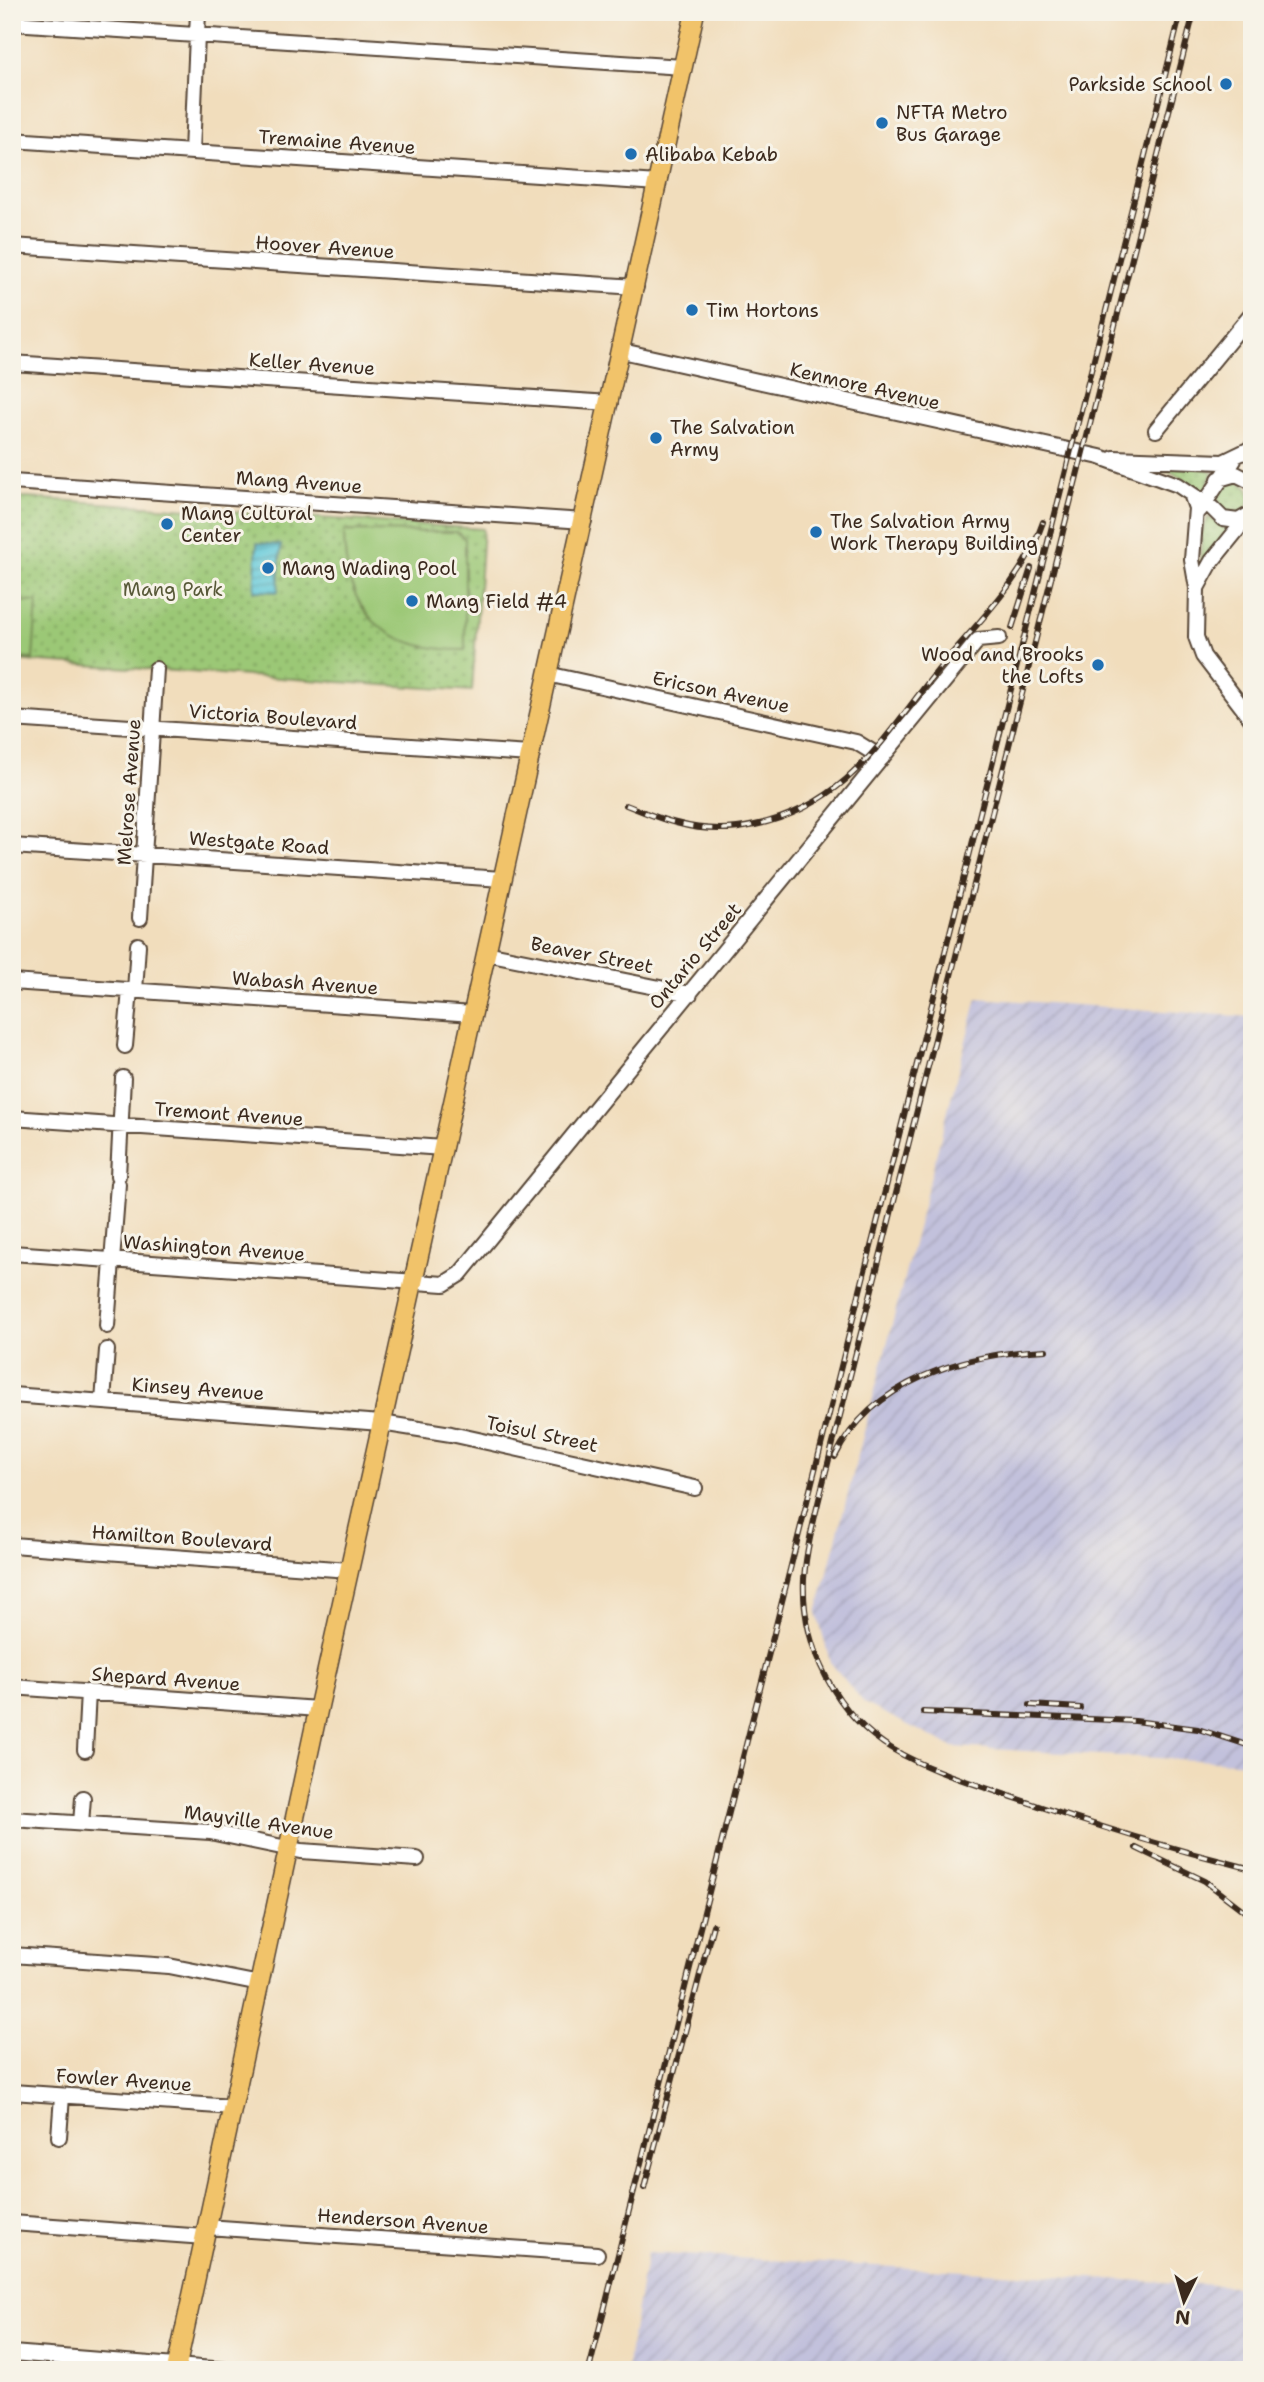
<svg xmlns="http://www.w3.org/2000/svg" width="1264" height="2382" viewBox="0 0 1264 2382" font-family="'Shantell Sans',sans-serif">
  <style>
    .industrial { fill: url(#industrial-furrows) }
    .park { fill: url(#park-dots); stroke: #6b794a; stroke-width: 2 }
    .pitch { fill: #9bc876; stroke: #6b794a; stroke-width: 2 }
    .water { fill: url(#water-rules); stroke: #4d7a7c; stroke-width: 2 }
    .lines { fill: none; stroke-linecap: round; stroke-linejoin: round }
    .minor-casing { stroke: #564536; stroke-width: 18 }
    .major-casing { stroke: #564536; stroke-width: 21 }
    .minor { stroke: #fff; stroke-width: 14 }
    .major { stroke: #f1c36a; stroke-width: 18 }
    .rail-casing { stroke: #3b2a1e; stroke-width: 6 }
    .rail { stroke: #f7f3e8; stroke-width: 3.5; stroke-dasharray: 10; stroke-linecap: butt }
    .poi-dot { fill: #1f6fb2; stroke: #f7f3e8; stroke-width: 2.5 }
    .labels { text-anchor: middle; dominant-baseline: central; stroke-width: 6; stroke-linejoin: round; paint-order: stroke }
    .poi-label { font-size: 19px; fill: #3b2a1e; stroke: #f7f3e8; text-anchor: start }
    .street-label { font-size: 19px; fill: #3b2a1e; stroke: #f7f3e8 }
    .park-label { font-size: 19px; fill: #585938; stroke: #f7f3e8 }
  </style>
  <defs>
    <pattern id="industrial-furrows" width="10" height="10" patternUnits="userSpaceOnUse" patternTransform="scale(1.75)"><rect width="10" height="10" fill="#c2c1dc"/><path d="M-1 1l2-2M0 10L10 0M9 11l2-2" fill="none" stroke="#a8a6bc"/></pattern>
    <pattern id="park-dots" width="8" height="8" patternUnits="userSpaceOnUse" patternTransform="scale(1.75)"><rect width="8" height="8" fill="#9bc876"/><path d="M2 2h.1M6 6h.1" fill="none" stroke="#80a360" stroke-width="1.8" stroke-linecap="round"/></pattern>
    <pattern id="water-rules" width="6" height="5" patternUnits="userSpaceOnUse" patternTransform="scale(1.75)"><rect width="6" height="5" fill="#5fc9da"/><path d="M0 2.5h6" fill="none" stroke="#50a3b0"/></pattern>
  </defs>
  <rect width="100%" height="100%" fill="#f7f3e8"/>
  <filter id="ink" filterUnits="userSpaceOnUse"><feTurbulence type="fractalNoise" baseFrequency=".0143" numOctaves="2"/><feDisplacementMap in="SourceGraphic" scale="14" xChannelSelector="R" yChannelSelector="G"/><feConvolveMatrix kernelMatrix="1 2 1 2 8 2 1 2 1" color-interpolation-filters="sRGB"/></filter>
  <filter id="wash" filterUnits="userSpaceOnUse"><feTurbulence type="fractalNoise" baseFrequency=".00686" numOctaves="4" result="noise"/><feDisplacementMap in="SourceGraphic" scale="28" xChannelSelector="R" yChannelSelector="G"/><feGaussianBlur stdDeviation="1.57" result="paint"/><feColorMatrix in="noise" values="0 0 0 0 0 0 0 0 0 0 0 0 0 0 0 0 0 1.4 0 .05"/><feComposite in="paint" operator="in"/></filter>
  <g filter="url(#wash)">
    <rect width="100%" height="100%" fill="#f1ddbc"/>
    <path class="industrial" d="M977,998L1252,1017V1763L952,1747L864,1703L830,1662L817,1613Z
      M647,2253L1252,2287V2370H626Z"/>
    <path class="park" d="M1139,465C1162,465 1193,461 1213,472L1204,494L1198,493C1185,473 1162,470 1139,465Z
      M1218 497a16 16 0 1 1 32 0a16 16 0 1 1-32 0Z
      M12,497L483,529L472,691L12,660Z
      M1208,517L1230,530L1204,562L1200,561L1202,533Z"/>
    <path class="pitch" d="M344,531L457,532L465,539V650C384,650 344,614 344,531Z
      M12,601L37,602L33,659L12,658Z"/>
    <path class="water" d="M257,543L281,545L278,592L254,591Z"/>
  </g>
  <g filter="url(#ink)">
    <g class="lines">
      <defs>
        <path id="minor" d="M12,23L683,67
          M12,140L658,183
          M192,152L198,12
          M12,246L636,287
          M622,351L1100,457L1178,485L1212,508L1223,519L1238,521L1252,513
          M12,363L610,403
          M1156,430L1252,313
          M1114,458L1223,462L1252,448
          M1219,479L1236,474L1252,482
          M12,482L584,521
          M1191,494L1196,508L1192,560L1197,588L1196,637L1203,656L1252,720
          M1200,510L1234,460
          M1197,588L1212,561L1246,519
          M547,674L856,742L882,758
          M12,719L530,754
          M12,846L502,879
          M140,918L156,669
          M486,953L690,994
          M12,982L473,1014
          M135,991L138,945
          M125,1046L130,990
          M12,1118L443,1148
          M118,1176L123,1078
          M12,1253L444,1284L460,1274L978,640L999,638
          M107,1326L118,1184
          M12,1395L381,1423L451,1434L695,1488
          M103,1401L107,1350
          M12,1545L349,1570
          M12,1687L318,1709
          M85,1750L88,1692
          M12,1819L210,1832L301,1851L417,1859
          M81,1823L83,1798
          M12,1955L169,1966L260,1984
          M12,2092L233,2107
          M59,2137L62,2096
          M12,2223L205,2237
          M207,2227L597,2254
          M12,2353L226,2370"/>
        <path id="major" d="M176,2370C225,2149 270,1927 319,1706C443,1141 573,577 695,12"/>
      </defs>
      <use href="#minor" class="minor-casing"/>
      <use href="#major" class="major-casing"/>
      <use href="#minor" class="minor"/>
      <use href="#major" class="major"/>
      <defs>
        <path id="rail" d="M1194,12L821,1491C814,1520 806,1550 804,1579C801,1646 836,1716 894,1750C932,1772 976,1784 1018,1799C1095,1826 1172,1849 1252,1869
          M1012,628L1031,568
          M626,805C642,811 659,819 676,823C701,830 729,831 755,825C851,804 885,734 943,664C980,620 1025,577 1043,522
          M835,1457C872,1380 966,1353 1046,1350
          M1030,1705L1080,1708
          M923,1712L1135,1721L1198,1729L1250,1746
          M1136,1848L1205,1881L1252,1917
          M644,2188L713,1925
          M589,2370L1181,12"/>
      </defs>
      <use href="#rail" class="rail-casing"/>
      <use href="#rail" class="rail"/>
    </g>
  </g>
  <g class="poi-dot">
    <circle cx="1226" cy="84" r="7"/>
    <circle cx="882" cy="123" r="7"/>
    <circle cx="631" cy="154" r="7"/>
    <circle cx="692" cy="310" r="7"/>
    <circle cx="656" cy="438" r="7"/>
    <circle cx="167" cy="524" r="7"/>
    <circle cx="816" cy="532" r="7"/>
    <circle cx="268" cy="568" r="7"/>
    <circle cx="412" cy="601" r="7"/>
    <circle cx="1098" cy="665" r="7"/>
  </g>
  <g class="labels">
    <g class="poi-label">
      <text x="1212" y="84" text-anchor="end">Parkside School</text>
      <text x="896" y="112">NFTA Metro<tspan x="896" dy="22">Bus Garage</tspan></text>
      <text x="645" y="154">Alibaba Kebab</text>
      <text x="706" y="310">Tim Hortons</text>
      <text x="670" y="427">The Salvation<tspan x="670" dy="22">Army</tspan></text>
      <text x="181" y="513">Mang Cultural<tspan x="181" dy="22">Center</tspan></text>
      <text x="830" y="521">The Salvation Army<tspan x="830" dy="22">Work Therapy Building</tspan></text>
      <text x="282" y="568">Mang Wading Pool</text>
      <text x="426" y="601">Mang Field #4</text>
      <text x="1084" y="654" text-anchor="end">Wood and Brooks<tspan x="1084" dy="22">the Lofts</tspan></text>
    </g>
    <g class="street-label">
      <text transform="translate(337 142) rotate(4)">Tremaine Avenue</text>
      <text transform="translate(325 247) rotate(4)">Hoover Avenue</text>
      <text transform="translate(312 364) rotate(4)">Keller Avenue</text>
      <text transform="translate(865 386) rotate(13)">Kenmore Avenue</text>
      <text transform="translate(299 482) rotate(4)">Mang Avenue</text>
      <text transform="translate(721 692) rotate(12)">Ericson Avenue</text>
      <text transform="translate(273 717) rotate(4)">Victoria Boulevard</text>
      <text transform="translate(129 792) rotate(-86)">Melrose Avenue</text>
      <text transform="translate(259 843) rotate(4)">Westgate Road</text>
      <text transform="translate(592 955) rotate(11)">Beaver Street</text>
      <text transform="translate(695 956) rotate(-50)">Ontario Street</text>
      <text transform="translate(305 983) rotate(4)">Wabash Avenue</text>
      <text transform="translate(229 1114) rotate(4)">Tremont Avenue</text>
      <text transform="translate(214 1248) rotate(4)">Washington Avenue</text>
      <text transform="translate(198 1389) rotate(4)">Kinsey Avenue</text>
      <text transform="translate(542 1434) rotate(12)">Toisul Street</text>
      <text transform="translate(182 1538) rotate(4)">Hamilton Boulevard</text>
      <text transform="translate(166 1679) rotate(4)">Shepard Avenue</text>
      <text transform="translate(259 1822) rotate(8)">Mayville Avenue</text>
      <text transform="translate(124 2080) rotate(4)">Fowler Avenue</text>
      <text transform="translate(403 2221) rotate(4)">Henderson Avenue</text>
    </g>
    <g class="park-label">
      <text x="173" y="589">Mang Park</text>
    </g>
  </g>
  <rect width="1264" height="2382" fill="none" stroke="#f7f3e8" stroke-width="42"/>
  <g transform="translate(1184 2301) rotate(185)" stroke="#f7f3e8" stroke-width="5" paint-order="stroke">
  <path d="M0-5L12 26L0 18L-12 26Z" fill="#3b2a1e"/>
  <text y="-10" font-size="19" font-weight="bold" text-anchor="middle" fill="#3b2a1e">N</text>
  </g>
</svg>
